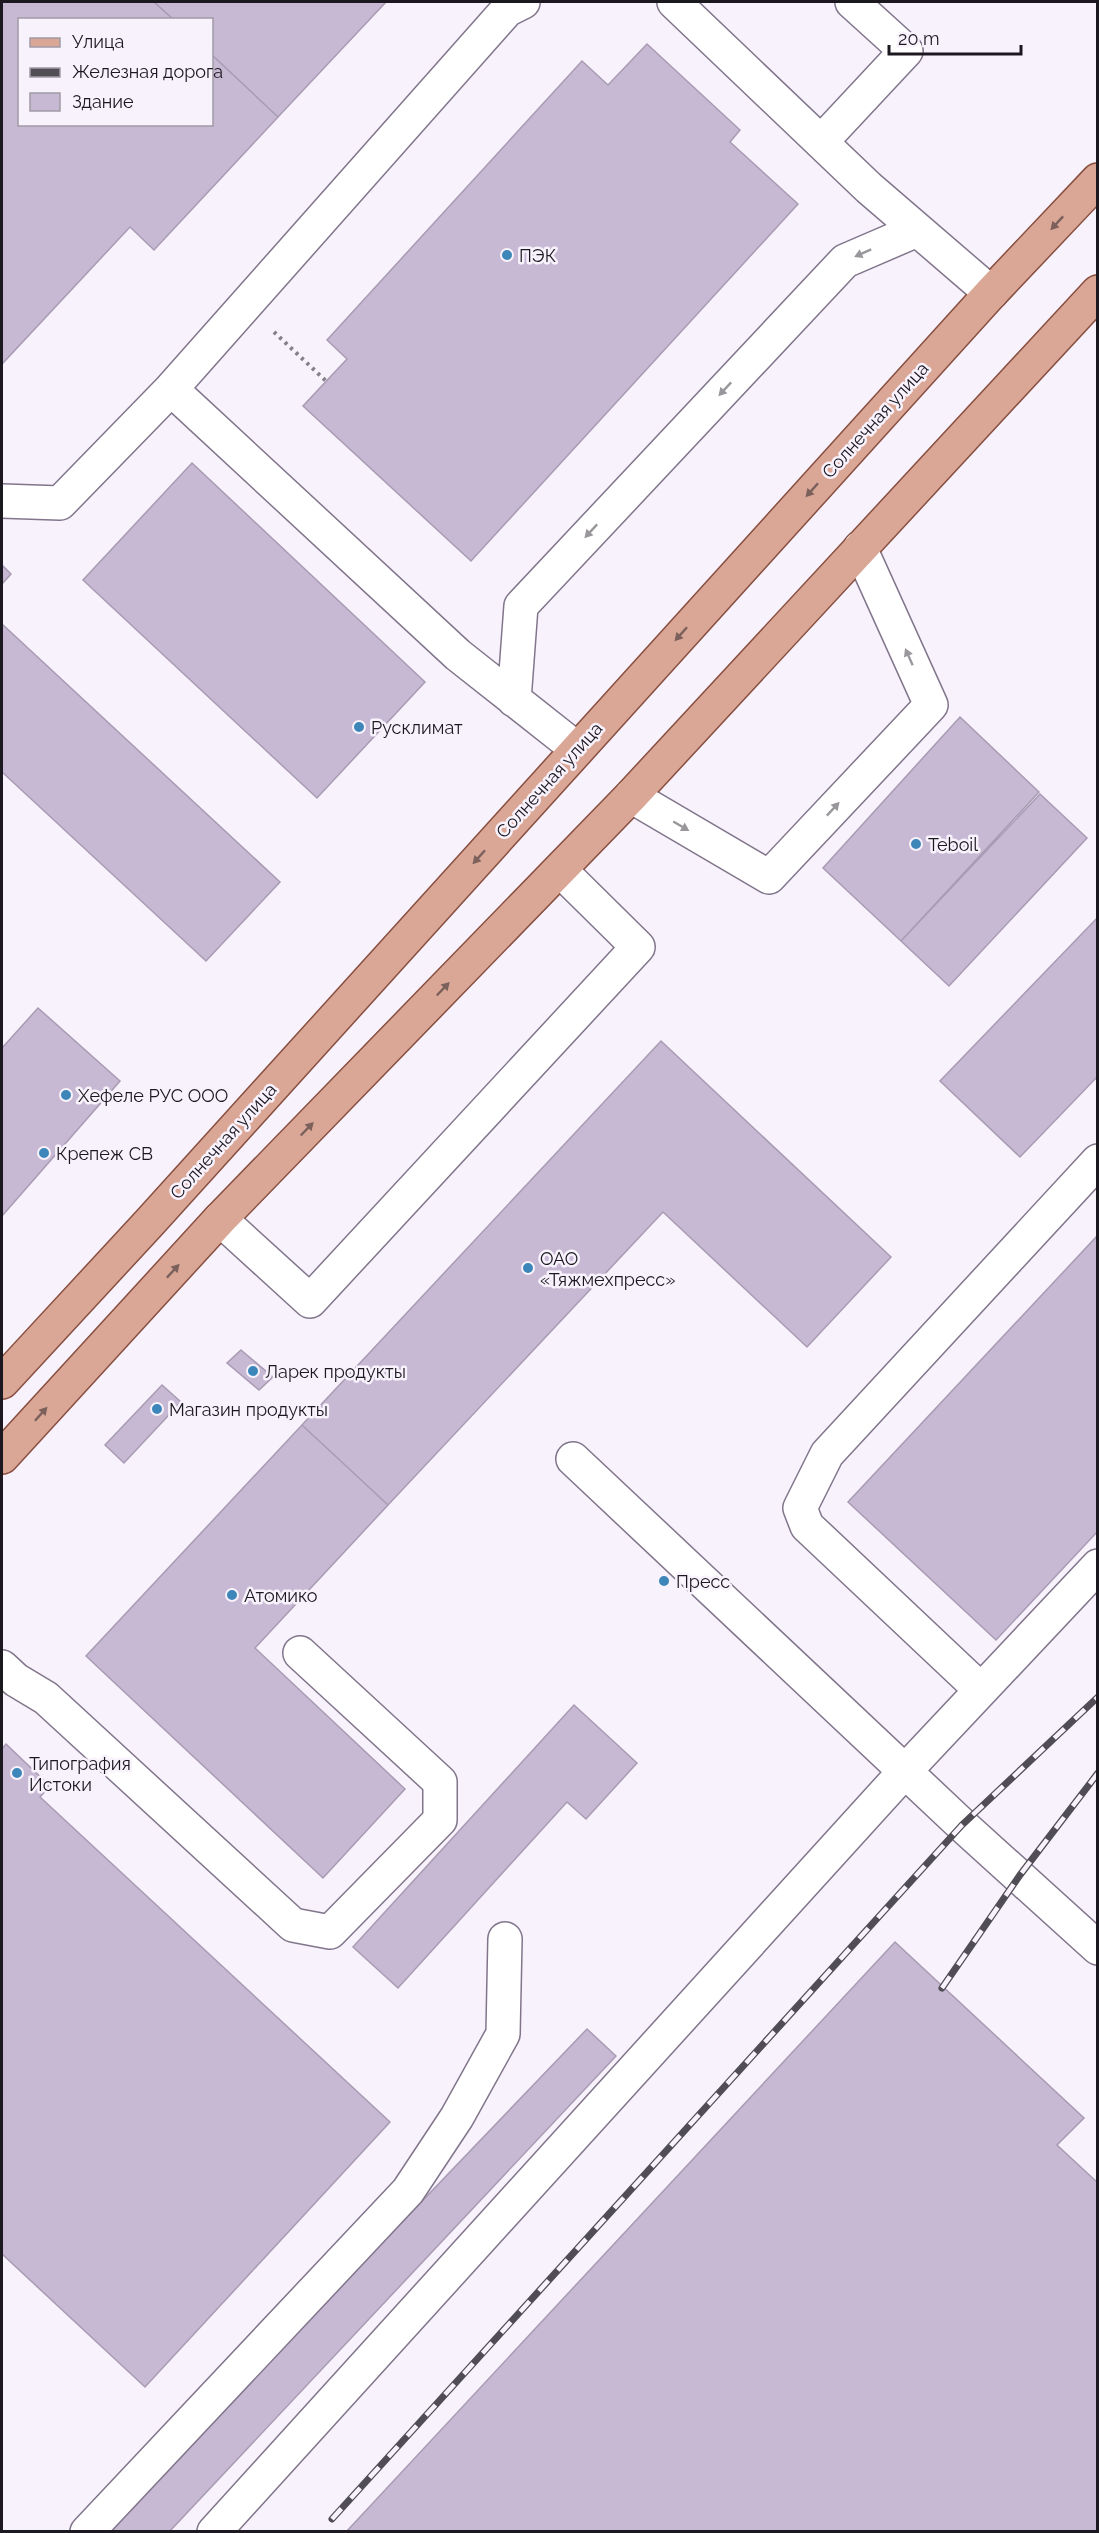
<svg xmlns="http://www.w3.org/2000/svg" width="1099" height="2533" viewBox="0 0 1099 2533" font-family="Raleway,sans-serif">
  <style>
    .building { fill: #c7b8d3; stroke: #a89bb3; stroke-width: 1.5 }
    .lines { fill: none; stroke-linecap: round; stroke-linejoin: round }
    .minor-casing { stroke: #81758b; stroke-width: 36 }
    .major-casing { stroke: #884f40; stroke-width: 36 }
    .path { stroke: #847f88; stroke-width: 4; stroke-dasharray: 3 4.5; stroke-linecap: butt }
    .minor { stroke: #fff; stroke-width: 33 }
    .major { stroke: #daa797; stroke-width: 33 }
    .rail-casing { stroke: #514d55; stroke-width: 7 }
    .rail { stroke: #f8f2fc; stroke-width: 4.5; stroke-dasharray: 14; stroke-linecap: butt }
    .oneway { fill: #7b605c }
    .oneway2 { fill: #99979b }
    .poi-dot { fill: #3c86ba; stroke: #f8f2fc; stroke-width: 2 }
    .labels { text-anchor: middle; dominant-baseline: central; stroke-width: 5; stroke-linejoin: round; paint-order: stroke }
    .poi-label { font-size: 18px; fill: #1c1820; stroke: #f8f2fc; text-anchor: start }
    .street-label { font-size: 18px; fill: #1c1820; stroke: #f8f2fc }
  </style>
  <rect width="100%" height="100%" fill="#f8f2fc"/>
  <path class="building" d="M2,2H154L174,20H20V124H212V55L278,117L154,250L130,227L2,364Z
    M154,2H386L278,117L212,55V20H174Z
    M647,44L740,130L730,142L798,204L471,561L303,406L347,359L327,340L582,61L608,85Z
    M192,463L425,682L317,798L83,580Z
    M2,565L11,574L2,584Z
    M2,624L280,882L206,961L2,772Z
    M960,717L1039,792L901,941L823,868Z
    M1040,794L1087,838L949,986L901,941Z
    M1098,917V1076L1020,1157L940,1081Z
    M38,1008L120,1081L2,1216V1048Z
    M661,1041L891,1257L807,1347L663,1212L388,1505L302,1425Z
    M1098,1235V1531L996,1640L848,1502Z
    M241,1350L273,1377L259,1390L227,1363Z
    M162,1385L181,1402L124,1463L105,1445Z
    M302,1425L388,1505L255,1648L405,1789L323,1878L86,1656Z
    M574,1705L637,1763L586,1819L567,1802L398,1988L353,1947Z
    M6,1744L50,1786L40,1797L390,2122L145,2387L2,2254V1749Z
    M895,1942L1084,2118L1057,2145L1098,2183V2532H346Z
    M587,2029L616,2056L169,2532H105Z"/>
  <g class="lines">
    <defs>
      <path id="minor" d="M674,2L869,188L991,293
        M821,142L906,51L852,2
        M171,389L507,10L523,2
        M2,501L60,503L171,389L458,655L577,749
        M514,700L521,606L845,261L917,230
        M631,796L769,877L931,705L860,548
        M220,1219L310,1301L638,947L560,870
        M573,1459L962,1825L1098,1948
        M2,1667L16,1680L46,1698L293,1925L330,1932L440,1820V1782L300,1653
        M981,1690L807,1526L800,1508L827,1454L1098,1161
        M87,2532L408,2191L457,2117L503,2034L505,1939
        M214,2532L906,1770L1098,1566"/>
      <path id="major" d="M2,1382L150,1222L991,293L1098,180
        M2,1457L220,1219L631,796L1098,292"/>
    </defs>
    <use href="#minor" class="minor-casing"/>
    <use href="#major" class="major-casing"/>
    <path class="path" d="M274,332L326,381"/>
    <use href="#minor" class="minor"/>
    <use href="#major" class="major"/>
    <defs>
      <path id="rail" d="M942,1988L1020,1875L1098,1773
        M332,2519L962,1825L1098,1697"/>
    </defs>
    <use href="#rail" class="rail-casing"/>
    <use href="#rail" class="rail"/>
  </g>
  <defs><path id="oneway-solid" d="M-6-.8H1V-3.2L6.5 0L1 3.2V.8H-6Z" transform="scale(1.5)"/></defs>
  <g class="oneway">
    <use href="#oneway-solid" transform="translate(1057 223) rotate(133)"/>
    <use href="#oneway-solid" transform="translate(812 490) rotate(132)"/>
    <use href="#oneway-solid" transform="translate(681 634) rotate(132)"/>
    <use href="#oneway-solid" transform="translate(479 857) rotate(132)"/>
    <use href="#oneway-solid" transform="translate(443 989) rotate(-46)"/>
    <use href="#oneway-solid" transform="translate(307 1129) rotate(-46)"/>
    <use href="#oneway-solid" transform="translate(173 1271) rotate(-47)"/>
    <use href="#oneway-solid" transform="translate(41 1414) rotate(-48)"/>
  </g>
  <g class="oneway2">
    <use href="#oneway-solid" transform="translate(863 253) rotate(156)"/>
    <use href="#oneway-solid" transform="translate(725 389) rotate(133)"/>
    <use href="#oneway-solid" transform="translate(591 531) rotate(133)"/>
    <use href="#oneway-solid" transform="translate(909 657) rotate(-114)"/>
    <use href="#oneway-solid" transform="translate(833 809) rotate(-47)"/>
    <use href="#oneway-solid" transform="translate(681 826) rotate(30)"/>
  </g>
  <g class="poi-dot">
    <circle cx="507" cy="255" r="6"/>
    <circle cx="359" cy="727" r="6"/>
    <circle cx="916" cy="844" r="6"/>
    <circle cx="66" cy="1095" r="6"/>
    <circle cx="44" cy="1153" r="6"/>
    <circle cx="528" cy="1268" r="6"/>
    <circle cx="253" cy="1371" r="6"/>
    <circle cx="157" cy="1409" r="6"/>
    <circle cx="664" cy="1581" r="6"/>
    <circle cx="232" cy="1595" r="6"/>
    <circle cx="17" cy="1773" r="6"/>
  </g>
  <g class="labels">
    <g class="poi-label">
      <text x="519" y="255">ПЭК</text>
      <text x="371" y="727">Русклимат</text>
      <text x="928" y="844">Teboil</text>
      <text x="78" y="1095">Хефеле РУС ООО</text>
      <text x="56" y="1153">Крепеж СВ</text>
      <text x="540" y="1258">ОАО<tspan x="540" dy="21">«Тяжмехпресс»</tspan></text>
      <text x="265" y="1371">Ларек продукты</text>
      <text x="169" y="1409">Магазин продукты</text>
      <text x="676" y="1581">Пресс</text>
      <text x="244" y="1595">Атомико</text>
      <text x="29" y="1763">Типография<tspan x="29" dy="21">Истоки</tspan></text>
    </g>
    <g class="street-label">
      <text transform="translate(875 420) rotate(-48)">Солнечная улица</text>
      <text transform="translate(549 780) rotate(-48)">Солнечная улица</text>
      <text transform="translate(223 1141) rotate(-48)">Солнечная улица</text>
    </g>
  </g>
  <rect width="1099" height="2533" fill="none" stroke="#1c1820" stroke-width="6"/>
  <rect x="18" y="18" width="195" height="108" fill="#f8f2fc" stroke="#a09ba4" stroke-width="1.5"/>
  <rect x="30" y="38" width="30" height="9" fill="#daa797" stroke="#a09ba4" stroke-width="1.5"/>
  <text x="72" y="48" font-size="18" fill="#1c1820">Улица</text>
  <rect x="30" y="68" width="30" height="9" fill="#514d55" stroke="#a09ba4" stroke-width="1.5"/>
  <text x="72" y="78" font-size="18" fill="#1c1820">Железная дорога</text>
  <rect x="30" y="93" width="30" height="18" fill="#c7b8d3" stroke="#a09ba4" stroke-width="1.5"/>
  <text x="72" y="108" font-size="18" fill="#1c1820">Здание</text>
  <path d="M889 45v9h132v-9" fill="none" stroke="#1c1820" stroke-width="3"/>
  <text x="898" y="45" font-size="18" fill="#1c1820" stroke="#f8f2fc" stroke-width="4.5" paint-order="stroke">20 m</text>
</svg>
